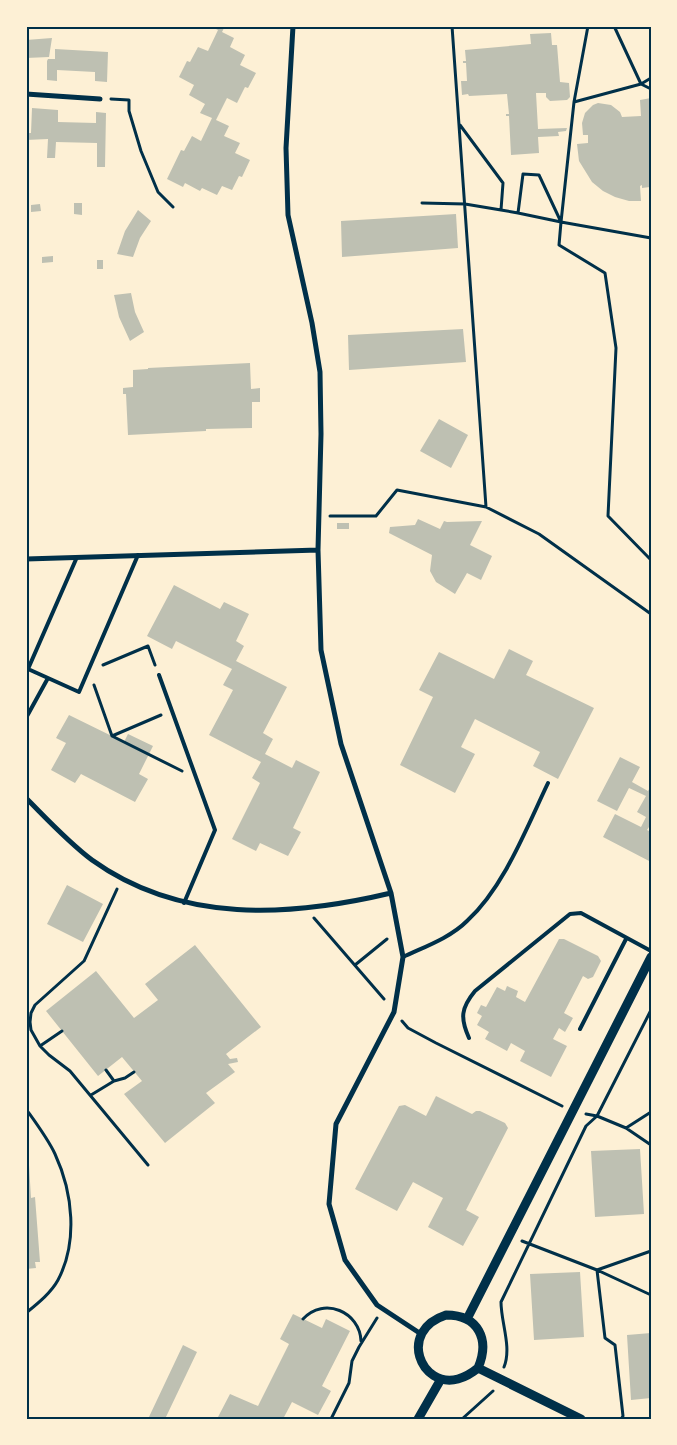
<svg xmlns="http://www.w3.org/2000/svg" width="677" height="1445" viewBox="0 0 677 1445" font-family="'Fira Sans Condensed',sans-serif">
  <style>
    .building { fill: #bec0b2 }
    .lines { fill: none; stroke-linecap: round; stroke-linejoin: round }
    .path { stroke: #003049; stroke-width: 3 }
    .service { stroke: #003049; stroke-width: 4 }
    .minor { stroke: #003049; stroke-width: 5 }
    .tertiary { stroke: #003049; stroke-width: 9 }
    .neatline { fill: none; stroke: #003049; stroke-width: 2 }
  </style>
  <rect width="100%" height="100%" fill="#fdf0d5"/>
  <path class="building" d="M210,26H225L222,32L234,38L230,47L245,55L240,65L256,73L248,88L245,87L237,103L227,98L216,120L229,126L224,136L240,143L235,153L250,160L242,177L239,176L232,190L222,186L217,195L202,188L200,191L185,183L183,187L167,179L181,150L184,151L192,136L201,141L212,118L200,113L205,104L189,95L194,85L179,77L187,61L190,62L198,47L208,51L218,30Z
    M551,33L552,45H557L560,82L569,83L570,97L567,100L550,101L546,97V93H536L538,129L567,128L566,131L558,132L559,136L538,137L539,153L511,155L509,116H506V114H509L507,94L469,96L468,94L462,95L461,81H467L466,63H463V61H466L465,50L531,44L530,34Z
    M52,38L49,57L26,58V40Z
    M55,49L108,52L107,82L95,81V72L57,70V81L47,80V61L48,59H55Z
    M651,98L650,187L642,188V185L640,186L641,201H629L615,197L603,191L592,182L579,161L577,144L588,143V135H583L582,123L585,113L593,105L598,103L611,105L620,112L622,117L641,116L640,100Z
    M32,108L58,110V122L96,123V112L106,113L105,167H97V143L56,142L55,158H47L48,139L26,140V133H31Z
    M74,203H82V215L74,214Z
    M40,204L41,211L31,212V205Z
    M138,210L151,221L140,238L133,257L117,254L125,231Z
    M456,214L458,248L342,257L341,221Z
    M53,256V262L42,263V257Z
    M97,260H103V269H97Z
    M131,293L135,312L144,332L130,341L119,317L114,295Z
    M463,329L466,362L349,370L348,335Z
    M250,363L251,389L260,388V402H252V428L206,429V431L128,435L126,394H123V388L133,387V370L148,369V368Z
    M439,419L468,435L451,468L420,451Z
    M418,519L440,529L444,521L447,522L482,521L470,545L492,556L481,580L467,573L455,594L436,582L430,571L432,555L389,533L390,527L415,525Z
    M337,523H349V529H337Z
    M174,585L220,609L224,602L249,614L236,641L244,646L236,661L287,687L263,733L273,739L265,754L292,768L296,760L320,772L293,828L301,832L288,856L260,843L256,851L232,839L260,783L252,778L261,762L209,735L233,690L223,685L232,669L176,641L172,649L147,636Z
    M509,649L533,661L526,675L594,708L558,779L533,766L540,752L475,719L461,747L475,754L455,793L400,765L433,697L419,690L439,652L494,679Z
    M69,715L124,742L128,734L153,746L139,774L148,779L135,802L81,774L75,783L51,770L66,743L56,738Z
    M620,757L640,767L632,782L648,791L651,786V824L647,830L651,832V862L603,837L615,814L641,827L646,817L637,812L646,796L629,788L617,811L597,801Z
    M67,885L103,904L83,942L47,924Z
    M559,939H564L598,956L601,961L593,977L588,979L583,976L564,1013L573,1018L565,1032L559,1028L553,1039L567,1046L551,1077L520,1061L525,1051L511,1043L507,1051L485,1039L489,1032L477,1025L482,1016L477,1013L481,1005L486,1007L497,987L505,991L507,986L518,991L516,997L525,1002Z
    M195,945L261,1027L226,1054L230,1059L237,1058L238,1062L228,1064L235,1072L206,1093L215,1103L165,1143L124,1094L142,1081L122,1057L98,1076L46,1011L96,971L134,1018L158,1000L145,984Z
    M436,1096L472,1114L476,1111H480L505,1123L508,1128L466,1210L479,1217L463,1246L428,1227L443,1198L413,1182L397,1211L355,1189L399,1106L405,1105L426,1116Z
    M640,1149L644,1214L595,1217L591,1151Z
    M26,1165H29L31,1198L35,1197L40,1262H35L36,1268L26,1269Z
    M580,1272L584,1337L534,1340L530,1274Z
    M293,1314L322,1328L326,1319L350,1331L322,1386L331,1391L318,1415L292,1402L283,1419H222L218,1417L230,1394L258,1406L289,1344L280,1339Z
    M651,1333V1398L631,1400L627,1335Z
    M183,1345L197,1352L165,1419H148Z"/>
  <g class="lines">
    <path class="path" d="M452,26L486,507
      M651,78L641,84L651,89
      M111,99L129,100V111L141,151L158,192L173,207
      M574,102L588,26
      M460,125L503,183L501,210L518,213L523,174L539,175L561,222L559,245L605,273L616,348L608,516L651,560
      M422,203L465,204L501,210
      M518,213L561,222L651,238
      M561,222L574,102L641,84L614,26
      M330,516H376L397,490L486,507L539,534L651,614
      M103,665L148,646L155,665
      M94,685L112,736
      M161,715L112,736L182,771
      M117,889L84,961L35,1005L31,1013L30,1022L31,1030L40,1046L49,1055L70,1071L148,1165
      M314,918L384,999
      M355,965L387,939
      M402,1021L408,1028L436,1043L562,1106
      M40,1046L62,1031
      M114,1081L125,1078L134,1072
      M91,1095L114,1081L106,1070
      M26,1109C36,1123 48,1139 55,1154C73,1193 78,1242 58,1280C51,1293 37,1304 26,1313
      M586,1114L597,1116L626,1128L651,1112
      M626,1128L651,1145
      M522,1241L597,1270L651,1295
      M303,1319C324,1296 360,1312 361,1341
      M504,1367C512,1347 501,1323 501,1302L586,1126L597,1116L651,1010
      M331,1419L349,1383L352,1361L359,1347L377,1318
      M462,1419L493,1391
      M621,1419L623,1416L615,1345L605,1338L597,1270L651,1251"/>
    <path class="service" d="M77,557L28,669L79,692L138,555
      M159,675L215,830L184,903
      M26,718L48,678
      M403,957C424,947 450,938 467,921C504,887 526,829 548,783
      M580,1029L626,939
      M469,1038C460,1018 461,1008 475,991L570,914L581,913L651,951"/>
    <path class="minor" d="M293,26L286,148L288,215L312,323L320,372L321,434L318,550L321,650L341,744L391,893L403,957L394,1012L336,1124L329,1204L345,1260L377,1305L421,1334
      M26,94L100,99
      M26,559L318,550
      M26,798C47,819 68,842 92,860C181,924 290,917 391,893"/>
    <path class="tertiary" d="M446,1315C479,1315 490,1340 478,1368C472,1373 465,1377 458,1379C421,1389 397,1331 446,1315Z
      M467,1319L651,957
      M478,1368L581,1419
      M418,1419L441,1379"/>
  </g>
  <rect width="677" height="1445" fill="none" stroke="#fdf0d5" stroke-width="55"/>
  <rect x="28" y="28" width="622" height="1390" class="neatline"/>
</svg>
